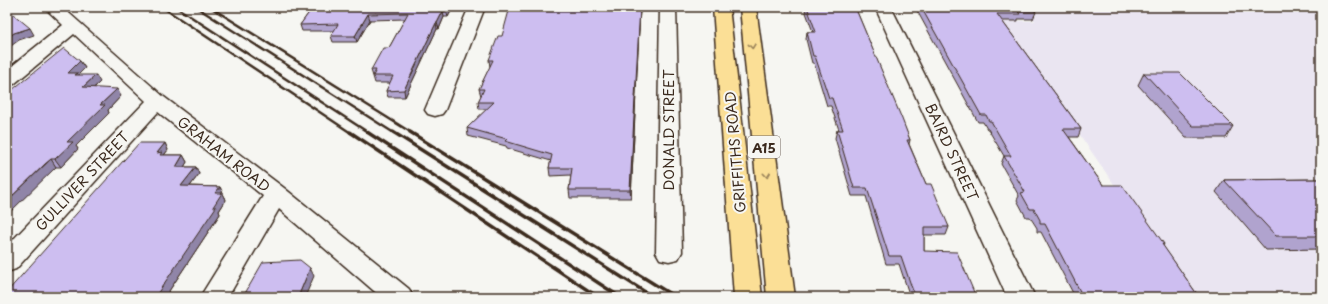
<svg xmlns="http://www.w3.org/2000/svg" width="1328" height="304" viewBox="0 0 1328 304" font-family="'Playpen Sans',sans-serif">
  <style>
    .built { fill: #eae5f1 }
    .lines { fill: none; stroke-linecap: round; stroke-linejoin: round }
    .minor-casing { stroke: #3b2a1e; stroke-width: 3 }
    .highway-casing { stroke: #3b2a1e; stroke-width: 3 }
    .minor { fill: #f6f6f2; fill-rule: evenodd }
    .highway { fill: #fbdf96; fill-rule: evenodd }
    .rail-far1 { stroke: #3b2a1e; stroke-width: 2.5 }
    .rail { stroke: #3b2a1e; stroke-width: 3.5 }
    .wall { fill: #b0a3ce; stroke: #3b2a1e }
    .shaded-wall { fill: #9085a8; stroke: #3b2a1e }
    .building { fill: #cdbef0; stroke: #3b2a1e }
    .oneway { stroke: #9b845a }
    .labels { text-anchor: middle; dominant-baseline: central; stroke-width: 4; stroke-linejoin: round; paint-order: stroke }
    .shield { fill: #f6f6f2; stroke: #73675e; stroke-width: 1 }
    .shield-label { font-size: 13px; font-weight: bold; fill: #3b2a1e }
    .street-label { font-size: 14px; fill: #3b2a1e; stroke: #f6f6f2 }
  </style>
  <rect width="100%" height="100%" fill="#f6f6f2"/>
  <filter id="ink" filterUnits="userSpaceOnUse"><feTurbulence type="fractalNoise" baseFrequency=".025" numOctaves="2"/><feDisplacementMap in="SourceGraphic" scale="8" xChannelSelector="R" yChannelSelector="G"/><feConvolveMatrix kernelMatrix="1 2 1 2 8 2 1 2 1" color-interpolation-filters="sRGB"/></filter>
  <g filter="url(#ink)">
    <path class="built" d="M1024,7H1321V297H1192L1001,21H1035Z"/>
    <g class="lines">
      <defs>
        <path id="minor" d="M44,7H62L164,97L284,188L409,289L413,297H381L279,209L228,297H200L263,196L158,112L16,269L7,272V246L146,101L74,34L14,84L7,86V70L63,25Z
          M469,7H485L445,110L442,114L435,116L428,114L425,110Z
          M660,7H676L682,252L678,259L669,261L660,259L656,252Z
          M875,7H891L1035,297H1007Z"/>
        <path id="highway" d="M713,7H729L762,297H734Z
          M740,7H756L795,297H767Z"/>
      </defs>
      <use href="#minor" class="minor-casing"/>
      <use href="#highway" class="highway-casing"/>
      <use href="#minor" class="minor"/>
      <use href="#highway" class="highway"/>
      <path class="rail-far1" d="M162,7L351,133
        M176,7L369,133
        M196,7L394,133
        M210,7L412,133"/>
      <path class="rail" d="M350,132L598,297
        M367,132L620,297
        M393,132L653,297
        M410,132L675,297"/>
    </g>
    <path class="wall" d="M313,7H453L448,17H444L439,29H437L405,97H388L386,91L390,83H375L371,70L390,46L405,19L370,20L357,42H333L331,36L334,31H302L300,25Z
      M640,7L631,198H570L569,190L571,175L550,176L549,168L551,161L507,148L506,146L468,136L467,128L487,109H479L478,102L481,96L479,89L490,67L489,60L502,36Z
      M804,7H855L910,140L909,144L926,184L949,227L946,235H924V251L976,297H910L899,264H886L866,196H852L835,138L837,130H839L831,106H827L814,63H812L806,39L807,32H813Z
      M915,7H1032L1036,12L1033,19H1018V21H1002L1081,129L1078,137H1069L1103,185L1164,244L1163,246L1199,297H1075L1041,232H1037V228L1030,217H1026L1017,200L1019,196L1001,164L1004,156L988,129H987L983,122H978Z
      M80,61L85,68L79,74V75L100,82L94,88L121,96L108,110L109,113L76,146L78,149L61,167H56L50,172L7,215V94Z
      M1144,73L1233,126L1226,138H1186L1138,85Z
      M165,143L168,150L164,155H183L187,162L184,167H196L199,174L190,186L220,187L226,200L219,211L220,214L165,297H7Z
      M1321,179V249L1266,250L1216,192L1224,180Z"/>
    <path class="shaded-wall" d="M448,7H453L448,17L446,11Z
      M640,7L631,198L630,190Z
      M443,11L444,17L439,29L437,23Z
      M368,14L370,20L357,42L355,36Z
      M436,23L437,29L405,97L404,90Z
      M30,28L34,35L19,40L7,49V38L14,33Z
      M80,61L85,68L79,74L82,80L68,73Z
      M96,75L100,82L87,94L83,87Z
      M117,89L121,96L108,110L109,113L76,146L78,149L61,167L55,159L67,142L100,105Z
      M165,143L168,150L164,155L166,159L157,153Z
      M183,155L187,162L180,174L176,167Z
      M51,159L56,167L7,215V201Z
      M196,167L199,174L185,193L181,186Z
      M220,187L226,200L219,211L220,214L165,297H155L213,207L215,193Z
      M310,268L314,276L305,297H298Z"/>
    <path class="building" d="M313,7H448L446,11H443L437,23H436L404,90L386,91L393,76H373L376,70H371L383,48H388L390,46L408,13L368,14L355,36H331L338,24L300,25Z
      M510,7H640L630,190H569L572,168H549L552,155L505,141L507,139L467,128L494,102H478L484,89H479L493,60H489L498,36H502Z
      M807,7H855L902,119L910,140H907L926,184H931L949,227H924V251L957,252L976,297H915L901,256H889L867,188H854L837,130H843L832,98H829L815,56H813L807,32H816Z
      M921,7H1032L1036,12H1018L1020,14H997L1081,129H1063L1103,185H1122L1164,244H1162L1199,297H1083L1045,224H1040V220L1034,209H1030L1021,193L1025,192L1004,156H1011L991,121H989L986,115H981Z
      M7,9L30,28L14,33L7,38Z
      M64,48L80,61L68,73H78L75,75H96L83,87L117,89L100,105H105L67,142H73L55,159H51L45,164L7,201V94Z
      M1144,73H1180L1233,126H1193Z
      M139,143H165L157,153L162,152L160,155H183L176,167H196L181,186L220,187L215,193H222L213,207H216L155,297H99V296L55,297H7V292Z
      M1321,179V236H1276L1224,180Z
      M300,260L310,268L298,297H243L263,262Z"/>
    <defs><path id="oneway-chevron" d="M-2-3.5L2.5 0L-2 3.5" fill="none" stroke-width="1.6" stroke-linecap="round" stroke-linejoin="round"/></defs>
    <g class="oneway">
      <use href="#oneway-chevron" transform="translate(752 46) rotate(84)"/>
      <use href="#oneway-chevron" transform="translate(767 175) rotate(84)"/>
    </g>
  </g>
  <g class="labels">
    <rect class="shield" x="748" y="136" width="32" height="22" rx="3"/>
    <g class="shield-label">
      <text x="764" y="147">A15</text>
    </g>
    <g class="street-label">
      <text transform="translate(668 130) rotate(-90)">DONALD STREET</text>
      <text transform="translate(735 152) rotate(-95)">GRIFFITHS ROAD</text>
      <text transform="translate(952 152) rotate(65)">BAIRD STREET</text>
      <text transform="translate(224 154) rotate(38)">GRAHAM ROAD</text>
      <text transform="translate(82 181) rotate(-47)">GULLIVER STREET</text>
    </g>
  </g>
  <rect width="1328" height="304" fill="none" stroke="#f6f6f2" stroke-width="24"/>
  <rect x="12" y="12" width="1304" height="280" fill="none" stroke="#3b2a1e" stroke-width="1.5" filter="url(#ink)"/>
</svg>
